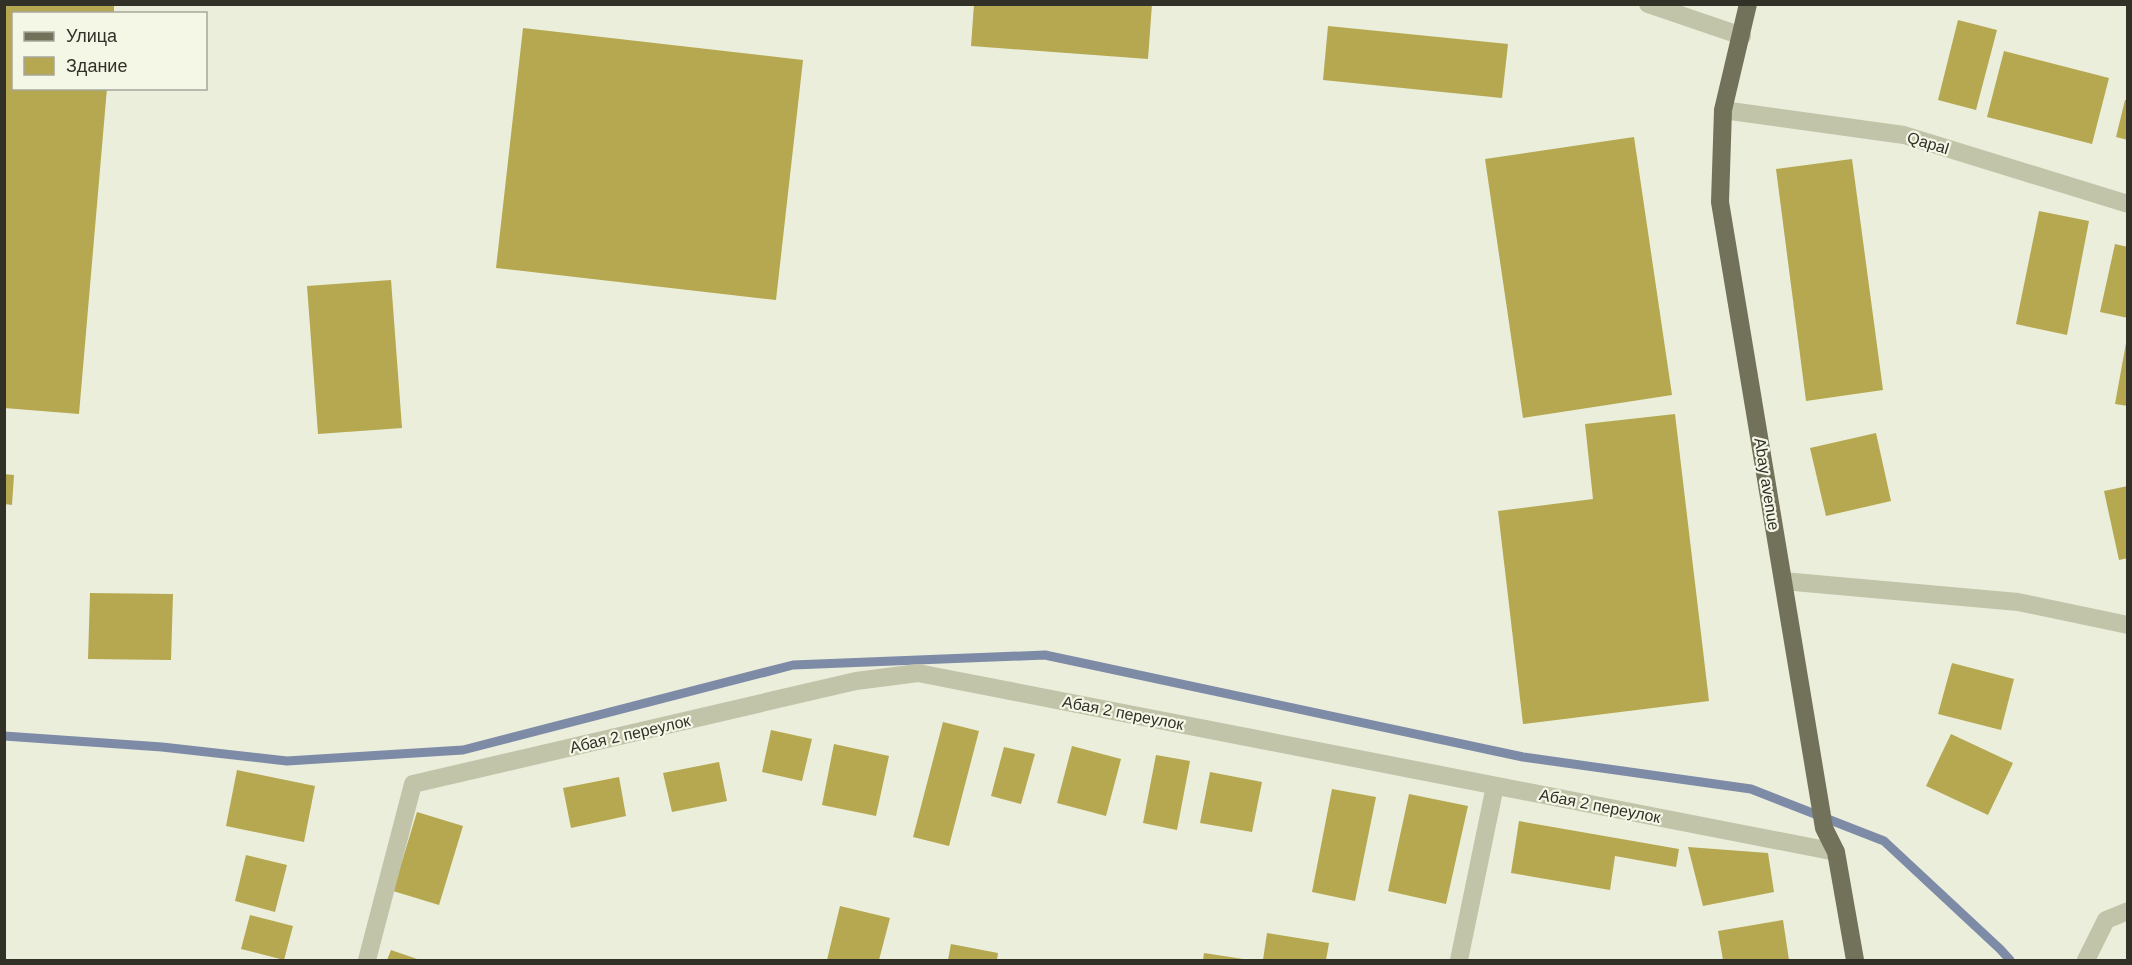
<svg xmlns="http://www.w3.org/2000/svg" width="2132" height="965" viewBox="0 0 2132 965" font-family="Helvetica,sans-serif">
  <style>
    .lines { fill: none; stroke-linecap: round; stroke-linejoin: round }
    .stream { stroke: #7e8ba7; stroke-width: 9 }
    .building { fill: #b5a851 }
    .minor { stroke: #c2c4a9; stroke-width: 18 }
    .major { stroke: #72715a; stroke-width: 18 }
    .labels { text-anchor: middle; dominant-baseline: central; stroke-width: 4.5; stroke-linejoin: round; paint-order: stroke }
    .street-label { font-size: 16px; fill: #323127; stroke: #f4f6e6 }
  </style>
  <rect width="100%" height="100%" fill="#ebeedb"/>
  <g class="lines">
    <path class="stream" d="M4,736L162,747L287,761L463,750L793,665L1045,655L1523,757L1751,789L1884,841L2000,949L2010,960"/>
  </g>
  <path class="building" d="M4,4H114V14H14V88H107L79,414L4,408Z
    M974,4H1152L1148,59L971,46Z
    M1958,20L1997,30L1976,110L1938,100Z
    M1328,26L1508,44L1502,98L1323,80Z
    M523,28L803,60L776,300L496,268Z
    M2004,51L2109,78L2092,144L1987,117Z
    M2125,100H2128V140L2116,137Z
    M1634,137L1672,395L1523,418L1485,159Z
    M1852,159L1883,390L1806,401L1776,169Z
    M2039,211L2089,221L2067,335L2016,324Z
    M2115,244L2128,247V318L2100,312Z
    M391,280L402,428L318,434L307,286Z
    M2126,343H2128V406L2115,404Z
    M1675,414L1709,701L1523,724L1498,511L1593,499L1585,424Z
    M1876,433L1891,501L1826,516L1810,448Z
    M4,474L14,475L12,505L4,504Z
    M2128,486V558L2119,560L2104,491Z
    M90,593L173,594L171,660L88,659Z
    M1952,663L2014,679L2001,730L1938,714Z
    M943,722L979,731L949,846L913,837Z
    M771,730L812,739L802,781L762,772Z
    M1951,734L2013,763L1988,815L1926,786Z
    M834,744L889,756L876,816L822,805Z
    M1072,746L1121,759L1106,816L1057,803Z
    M1004,747L1035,754L1021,804L991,796Z
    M1156,755L1190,761L1177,830L1143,823Z
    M719,762L727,801L672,812L663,773Z
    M237,770L315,786L304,842L226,826Z
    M1210,772L1262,782L1252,832L1200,823Z
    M619,777L626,816L571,828L563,788Z
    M1332,789L1376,797L1355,901L1312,892Z
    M1409,794L1468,806L1446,904L1388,891Z
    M417,812L463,826L439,905L393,891Z
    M1519,821L1679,849L1676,867L1615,856L1610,890L1511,873Z
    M1688,847L1768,853L1774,892L1703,906Z
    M246,855L287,865L275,912L235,901Z
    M840,906L890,918L879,960H827Z
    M250,915L293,926L284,960L241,949Z
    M1783,920L1789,960H1723L1718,931Z
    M1267,933L1329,943L1326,960H1263Z
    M951,944L998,953L997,960H948Z
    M391,950L420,960H387Z
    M1204,953L1243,959V960H1203Z"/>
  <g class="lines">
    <path class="minor" d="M1648,4L1742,36
      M1723,110L1904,135L2128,204
      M1783,581L2018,602L2128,625
      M367,960L413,784L856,681L918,673L1836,852
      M1459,960L1495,786
      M2086,960L2106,920L2128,911"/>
    <path class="major" d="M1748,4L1723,110L1720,202L1824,828L1836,852L1855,960"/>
  </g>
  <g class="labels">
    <g class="street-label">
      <text transform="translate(1928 143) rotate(17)">Qapal</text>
      <text transform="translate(1767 484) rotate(81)">Abay avenue</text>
      <text transform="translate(1123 713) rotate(11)">Абая 2 переулок</text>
      <text transform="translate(630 734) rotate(-13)">Абая 2 переулок</text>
      <text transform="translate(1600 806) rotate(11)">Абая 2 переулок</text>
    </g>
  </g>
  <rect width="2132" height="965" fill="none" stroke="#323127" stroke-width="12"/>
  <rect x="12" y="12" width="195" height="78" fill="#f4f6e6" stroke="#a6a79a" stroke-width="1.5"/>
  <rect x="24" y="32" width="30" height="9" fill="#72715a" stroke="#a6a79a" stroke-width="1.5"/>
  <text x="66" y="42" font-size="18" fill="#323127">Улица</text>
  <rect x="24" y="57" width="30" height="18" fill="#b5a851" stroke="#a6a79a" stroke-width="1.5"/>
  <text x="66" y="72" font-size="18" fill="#323127">Здание</text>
</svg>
